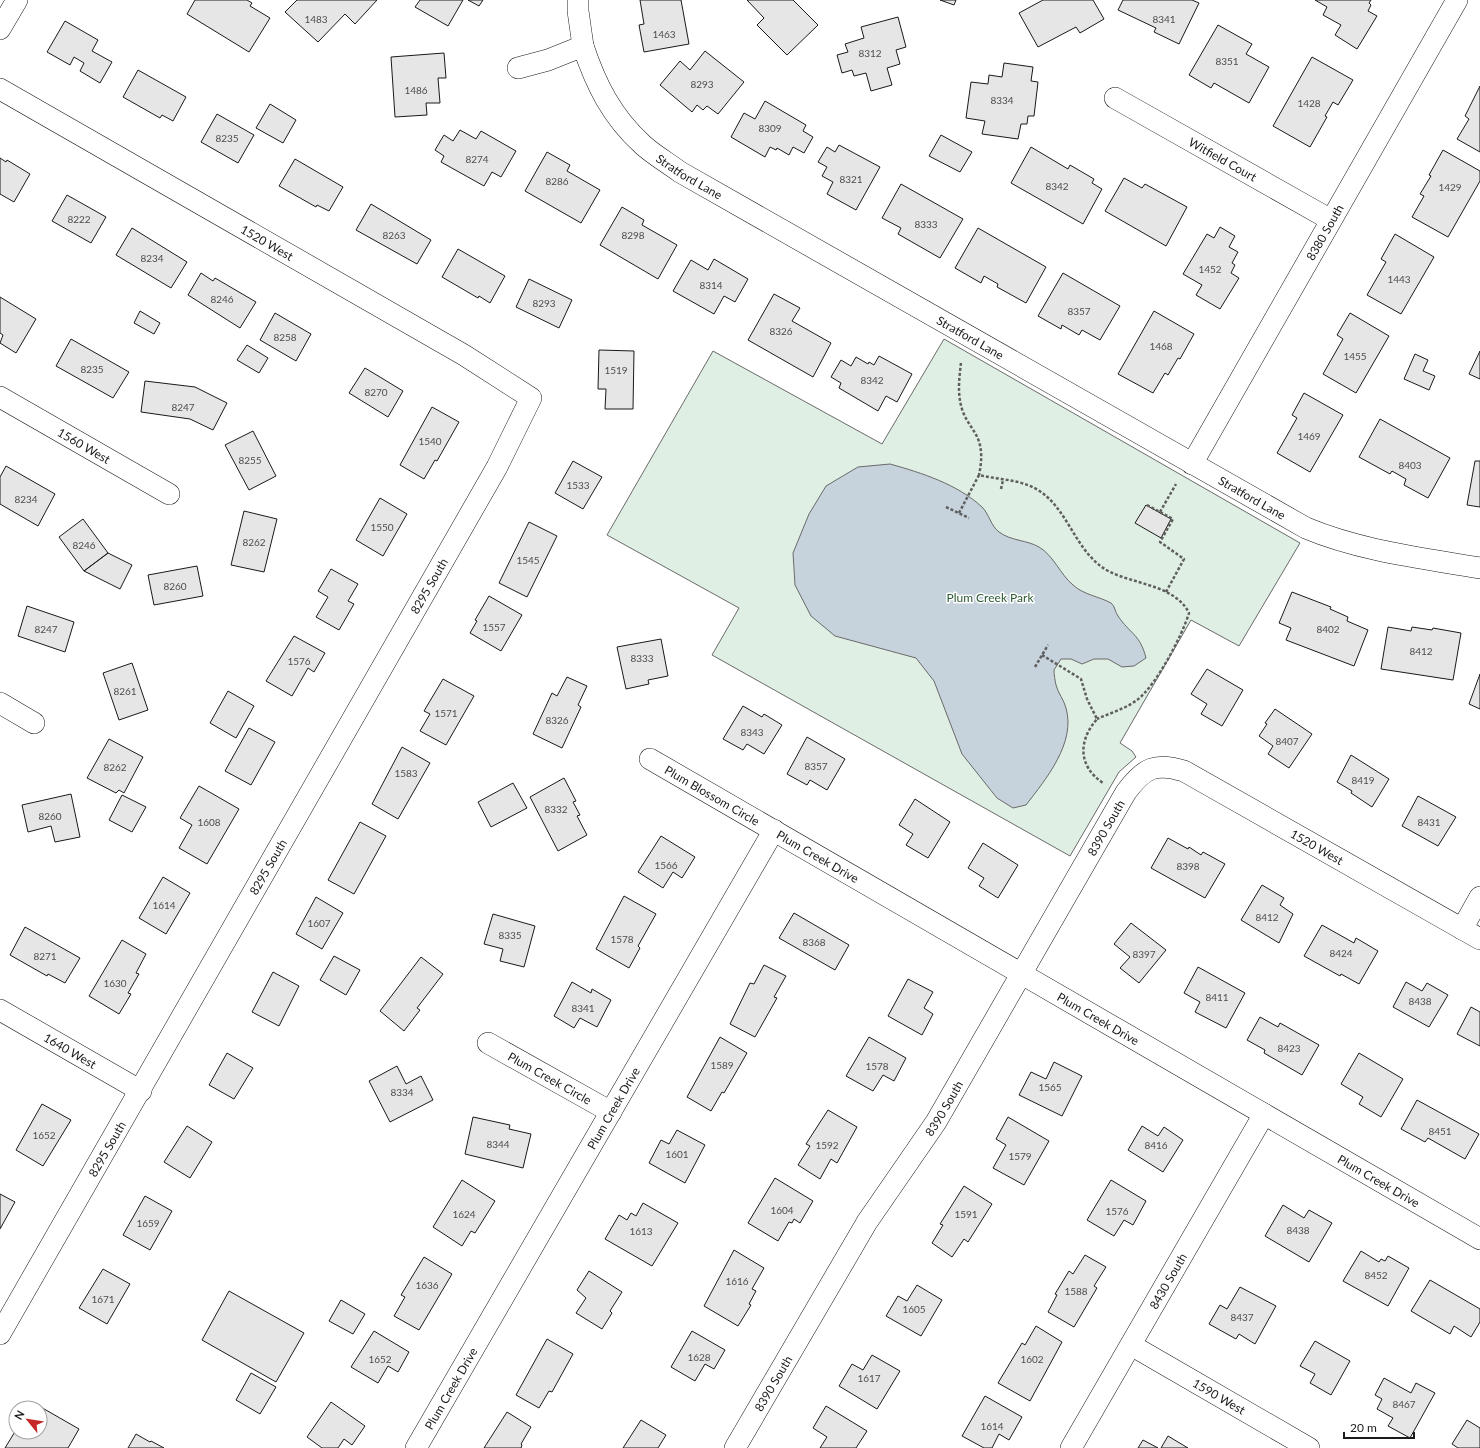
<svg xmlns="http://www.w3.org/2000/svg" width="1480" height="1448" viewBox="0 0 1480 1448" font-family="Lato,sans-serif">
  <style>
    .green { fill: #e0efe3; stroke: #6a6a6a }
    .water { fill: #c6d2dc; stroke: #6a6a6a }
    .building { fill: #e6e6e6; stroke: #1a1a1a }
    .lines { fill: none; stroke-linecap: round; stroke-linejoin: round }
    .minor-casing { stroke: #1a1a1a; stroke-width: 22 }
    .path { stroke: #5f5f5f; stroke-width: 2.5; stroke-dasharray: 3 2; stroke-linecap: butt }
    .minor { stroke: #fff; stroke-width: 21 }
    .labels { text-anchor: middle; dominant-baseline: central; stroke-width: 3; stroke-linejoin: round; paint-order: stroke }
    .number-label { font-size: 10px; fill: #4d4d4d }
    .street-label { font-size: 12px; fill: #1a1a1a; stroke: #fff }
    .park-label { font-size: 12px; fill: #2b5a34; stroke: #fff }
  </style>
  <rect width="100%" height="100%" fill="#fff"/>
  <path class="green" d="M944,339L1300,543L1239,646L1191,620L1120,743L1132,751L1136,757L1119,772L1070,856L712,655L739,608L607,535L713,351L882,444Z"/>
  <path class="water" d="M890,464C922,473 957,484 982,507C989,514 991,526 999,532C1011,541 1027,540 1039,547C1054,556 1060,574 1073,585C1084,595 1098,596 1111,603C1115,606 1115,612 1118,616C1130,634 1140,634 1146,658L1134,666L1122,667L1108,659H1094L1082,664L1071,659H1061L1054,670C1054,675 1055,680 1056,685C1058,693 1064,700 1066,708C1076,743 1046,779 1026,805L1013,808L997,798L962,754L934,681L916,658L835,636L811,616L795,585L793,553L809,514L826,486L858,467Z"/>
  <path class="building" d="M195,0H247L252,3L250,6L270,18L249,52L187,14Z
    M297,0H377L355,24L345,14L318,42L285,12Z
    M420,0H463L448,26L415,7Z
    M468,0H483L479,6Z
    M640,0H681L689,44L644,52L639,25L644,24Z
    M747,0H793L818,25L787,55L757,25L764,18Z
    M940,0H956L954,5Z
    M1043,0H1093L1104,19L1080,33L1076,27L1038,47L1019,13Z
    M1123,0H1192L1199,3L1179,44L1154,32L1156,28L1118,10Z
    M1315,0H1371L1369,3L1371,5L1368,11L1377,16L1357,49L1335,35L1341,25L1323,15L1327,7Z
    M898,17L906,47L896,50L900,64L887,68L892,85L871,91L866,73L854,76L852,70L842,73L837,55L848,52L845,44L864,38L861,27Z
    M65,21L98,40L92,51L112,62L100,83L80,71L84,63L74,57L70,65L47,52Z
    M1218,25L1252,44L1246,54L1269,67L1249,103L1214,83L1211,88L1189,75Z
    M705,51L744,82L718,114L707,106L703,110L697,105L692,112L660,85L680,61L690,70Z
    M444,53L446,78H438L440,103H426L427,115L395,117L391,57Z
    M1312,57L1353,80L1338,105L1333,102L1325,116L1327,117L1310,147L1273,126Z
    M1004,63L1033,67L1031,81L1038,82L1034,116H1028L1027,124H1021L1018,139L982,134L985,121L966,118L971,82L988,84L989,75L1002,77Z
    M138,70L186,97L173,121L162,115L160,118L123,97Z
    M1480,86V152L1457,139L1469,119L1465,116Z
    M765,101L806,125L803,131L813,137L804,153L793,147L789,155L777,148L776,150L770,147L765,157L731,137L744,113L755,119Z
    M270,104L296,120L283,143L256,128Z
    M217,114L254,135L238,163L201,142Z
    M460,130L476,139L481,131L516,151L501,177L492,172L484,186L441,162L444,156L435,150L444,135L453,141Z
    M941,135L972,152L960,172L929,156Z
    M839,145L880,167L856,210L827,194L833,182L822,176L827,167L818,162L827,147L835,152Z
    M1031,147L1068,169L1070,165L1094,179L1092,183L1102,189L1083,224L1011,183Z
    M1443,150L1480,171V181L1448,237L1412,217L1424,196L1420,194L1431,176L1429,175Z
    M547,152L570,165L567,171L600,190L581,223L525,191Z
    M0,158L6,162L7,160L30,174L14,202L0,194Z
    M295,159L343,187L329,211L317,205L316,207L279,186Z
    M1124,178L1142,188L1145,184L1187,207L1166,246L1105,211Z
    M901,184L963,219L940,258L898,234L901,228L882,218Z
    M67,195L106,217L91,243L52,221Z
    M371,204L431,240L417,264L356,230Z
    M622,207L644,220L642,225L677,245L658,279L600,245Z
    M1220,227L1235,236L1229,247L1238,252L1232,263L1235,265L1231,273L1239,278L1220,309L1196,295L1202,285L1183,274L1207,234L1214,238Z
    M132,228L187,262L171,288L116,255Z
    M978,228L1046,267L1026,303L997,287L998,284L984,276L981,283L955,268Z
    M1395,234L1434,257L1401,314L1367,295L1386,262L1381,259Z
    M458,249L505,276L490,303L479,296L478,298L442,277Z
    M714,259L748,279L735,302L724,296L714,314L673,291L691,260L708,270Z
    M201,273L213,281L215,278L256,302L240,328L188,295Z
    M1063,273L1120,306L1100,340L1082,330L1079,335L1062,325L1061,329L1038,316Z
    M529,279L572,300L559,328L516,307Z
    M774,294L800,308L792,321L831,343L813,377L748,340Z
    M0,297L36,319L16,353L0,343L3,335L0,333Z
    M140,311L160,323L154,334L134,323Z
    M1154,311L1194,334L1180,359L1178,358L1168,375L1165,373L1153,393L1118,374Z
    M275,313L311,334L296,361L260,340Z
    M1350,313L1389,336L1356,393L1323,374L1343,339L1337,335Z
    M71,339L129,372L113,398L56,366Z
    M247,345L268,358L259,373L237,360Z
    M599,350L634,351L633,409H605L606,389H598Z
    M1480,351V379L1469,374Z
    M1415,354L1428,360L1423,371L1435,376L1429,390L1404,379Z
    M879,356L912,374L897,402L886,396L878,411L839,388L841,383L831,377L841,360L851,366L856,357L868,364L869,362L874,365Z
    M365,368L403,391L388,417L349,393Z
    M145,381L195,387L227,403L213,430L190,419L141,412Z
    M1304,393L1343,415L1310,472L1277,453L1297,418L1292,415Z
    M432,407L459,422L437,461L435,460L424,479L400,465Z
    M1380,419L1450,458L1428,498L1404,485L1406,479L1392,471L1390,474L1359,457Z
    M253,431L276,476L249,490L225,445Z
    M573,461L602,477L583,509L555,493Z
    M1475,461H1480V507L1467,505Z
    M6,466L55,494L38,526L0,504V477Z
    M380,498L407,514L383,556L356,540Z
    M1146,505L1171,519L1161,538L1135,523Z
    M244,511L277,519L264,572L231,565Z
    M83,519L108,553L84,571L59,537Z
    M529,522L557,536L527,597L499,583Z
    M108,553L132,565L120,589L84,571Z
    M197,566L203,596L154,605L148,575Z
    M331,569L358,584L348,601L354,604L339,630L316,617L328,597L318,591Z
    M1292,592L1331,607L1330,609L1348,617L1347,621L1368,630L1354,666L1286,640L1291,628L1279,623Z
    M489,596L522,615L501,651L470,633L477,621L475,620Z
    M27,606L74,622L65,652L18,636Z
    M1388,627L1411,631L1412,627L1432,630L1433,628L1461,633L1453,680L1381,669Z
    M294,636L325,653L314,672L308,668L292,696L266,681Z
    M661,639L668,676L648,680L649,684L626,689L617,647Z
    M132,663L148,710L119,720L103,673Z
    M1207,669L1243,690L1222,726L1201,714L1207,704L1191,694Z
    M1480,674V709L1469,704Z
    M567,677L587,686L578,705L581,707L562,748L533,734L552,693L557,696Z
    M443,679L474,696L446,745L420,731L430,714L424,711Z
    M228,691L254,706L236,738L210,723Z
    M743,706L762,717L764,714L782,725L764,754L747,744L743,750L723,739Z
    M1275,709L1312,734L1289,768L1268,754L1273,746L1259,736L1267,724L1265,723Z
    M249,728L275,742L251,785L225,771Z
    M807,737L845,759L827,790L810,780L807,785L787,774Z
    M109,739L143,757L124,793L119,790L116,793L87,778Z
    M402,747L430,763L398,819L372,804Z
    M1351,755L1389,779L1372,807L1351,793L1352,791L1337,782Z
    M564,778L576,801L573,802L580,815L577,816L587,835L558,851L530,797Z
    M513,783L527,808L491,827L478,802Z
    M199,786L239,809L207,864L179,848L192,825L180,818Z
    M71,794L80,837L55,842L51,826L28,832L22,805Z
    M122,795L146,807L132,832L109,820Z
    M1418,796L1456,817L1438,846L1402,826Z
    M915,799L950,822L928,858L906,845L913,834L899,825Z
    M360,822L386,836L354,894L328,880Z
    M661,836L695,857L682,878L673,872L663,888L638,872Z
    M1168,838L1188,849L1189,847L1201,855L1203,852L1225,864L1205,898L1151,868Z
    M983,843L1018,865L998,898L979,886L984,878L968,868Z
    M163,877L190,893L166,934L139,918Z
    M1262,885L1284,898L1280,905L1293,914L1279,943L1241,920Z
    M624,896L656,914L638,946L640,948L629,968L596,949Z
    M316,897L343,913L322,949L296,934Z
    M794,913L849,945L835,970L779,938Z
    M493,914L535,926L524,967L500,961L503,949L484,944Z
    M1131,923L1166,950L1139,983L1120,968L1130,957L1114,944Z
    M1322,925L1354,943L1356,938L1378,951L1359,984L1341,974L1340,976L1304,956Z
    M25,927L80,958L65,983L48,974L47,976L10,955Z
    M122,940L146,954L136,973L139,974L128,993L131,994L119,1014L89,996Z
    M334,956L360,970L346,995L320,980Z
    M421,957L443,974L417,1008L420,1010L404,1031L380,1011Z
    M764,965L786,976L774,997L777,998L755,1037L730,1024L750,983L754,984Z
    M1198,967L1245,993L1226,1028L1195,1012L1200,1002L1184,993Z
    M273,972L299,986L279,1026L252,1012Z
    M908,979L933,992L924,1008L933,1014L922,1035L888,1016Z
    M572,982L591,993L592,989L611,1000L597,1027L580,1018L574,1028L554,1016Z
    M1406,982L1422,991L1427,983L1448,995L1429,1027L1393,1007Z
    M1471,1007L1480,1012V1046L1457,1034Z
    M1260,1017L1278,1027L1280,1023L1319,1045L1302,1075L1264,1053L1265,1050L1247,1040Z
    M720,1037L747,1053L724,1093L722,1092L711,1111L687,1097Z
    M869,1037L906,1058L894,1081L883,1075L873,1091L846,1076Z
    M227,1053L253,1068L234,1099L209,1085Z
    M1359,1053L1403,1079L1381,1117L1359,1104L1363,1097L1341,1084Z
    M1054,1062L1082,1076L1062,1116L1019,1095L1031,1072L1046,1079Z
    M397,1066L406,1084L421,1076L433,1100L390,1122L369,1081Z
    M1417,1100L1479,1134L1465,1159L1428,1138L1425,1142L1401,1129Z
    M42,1104L71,1120L43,1166L16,1150Z
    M828,1110L857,1127L837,1163L831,1159L820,1179L798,1165L810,1146L806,1144Z
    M473,1117L510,1125L509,1129L531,1134L523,1168L465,1154Z
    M1008,1117L1049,1141L1024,1185L993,1168L1006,1145L996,1139Z
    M187,1126L212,1142L190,1178L164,1162Z
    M1142,1126L1158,1136L1164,1127L1183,1140L1163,1172L1128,1150Z
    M677,1130L705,1145L685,1183L649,1163L661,1140L669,1144Z
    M775,1178L813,1201L800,1223L794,1219L792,1223L789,1222L778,1241L748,1223Z
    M462,1180L495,1201L475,1233L471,1231L462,1246L433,1227Z
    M1111,1180L1146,1201L1133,1225L1124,1220L1114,1236L1087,1220Z
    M964,1186L992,1204L968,1242L964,1239L952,1257L932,1243L943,1225L940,1224Z
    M0,1194L15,1202L0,1229Z
    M145,1196L172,1211L150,1250L123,1235Z
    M643,1203L678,1223L652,1266L605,1239L619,1215L627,1220L631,1213L636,1216Z
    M1283,1205L1304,1218L1309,1210L1332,1223L1309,1262L1265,1236Z
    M734,1250L764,1268L752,1289L756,1291L749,1304L751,1305L738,1326L704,1306Z
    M1361,1251L1379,1262L1381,1259L1385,1261L1388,1256L1409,1268L1388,1306L1343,1281Z
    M1085,1255L1106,1267L1094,1286L1097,1288L1074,1327L1048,1312L1057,1295L1055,1294L1069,1271L1073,1274Z
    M424,1257L452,1274L419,1330L394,1316L405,1297L401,1295Z
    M103,1269L130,1284L107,1324L79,1308Z
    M589,1271L622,1292L610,1311L612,1313L602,1329L576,1313L586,1298L577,1290Z
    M1430,1280L1480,1309V1322L1471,1337L1454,1326L1450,1334L1411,1311Z
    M917,1285L942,1300L921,1336L886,1316L898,1296L907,1301Z
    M1240,1287L1276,1306L1255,1344L1239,1334L1236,1339L1209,1324L1220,1305L1227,1309Z
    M229,1291L304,1333L276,1382L202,1340Z
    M341,1300L365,1314L353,1334L329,1321Z
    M1036,1326L1062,1342L1030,1401L998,1383L1022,1343L1025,1345Z
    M374,1331L409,1352L398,1372L388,1366L378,1383L351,1367Z
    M692,1331L725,1350L714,1369L705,1364L695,1381L671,1367Z
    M547,1339L573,1354L552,1392L549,1391L539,1408L516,1395Z
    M1315,1341L1350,1361L1331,1395L1310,1383L1315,1374L1300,1366Z
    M872,1355L900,1371L877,1409L839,1386L852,1364L863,1370Z
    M251,1373L276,1387L260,1414L236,1400Z
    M1384,1378L1411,1393L1416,1383L1435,1393L1410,1438L1388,1426L1393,1418L1377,1409L1382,1399L1375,1395Z
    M985,1396L1022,1417L1009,1440L999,1434L992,1448H984L962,1436Z
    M32,1402L79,1429L68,1448H5L16,1430V1432H40V1408H29Z
    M331,1402L365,1426L352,1445L344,1439L338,1448H322L307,1437Z
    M826,1406L867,1431L856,1448H820L827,1437L813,1428Z
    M507,1412L531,1427L521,1444L522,1445L521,1448H484Z
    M641,1420L666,1435L658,1448H623Z
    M1467,1420L1480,1428V1448H1458L1452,1444Z
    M136,1434L150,1442L151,1441L164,1448H128Z
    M1168,1436L1188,1448H1161Z
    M1143,1440L1158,1448H1138Z"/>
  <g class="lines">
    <defs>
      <g id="minor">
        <path d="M578,0V11L583,46"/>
        <path d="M0,29L17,0"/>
        <path id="s1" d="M518,68L548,60L583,46C596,85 612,117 643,145C654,155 668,163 680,172L1306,528C1361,551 1422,558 1480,568"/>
        <path id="s2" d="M0,89L464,355L531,398L497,467L0,1334"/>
        <path id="s3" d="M1115,98L1331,220"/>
        <path id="s4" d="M0,397L169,494"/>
        <path id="s5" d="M1192,464L1457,0"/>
        <path d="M0,703L34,723"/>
        <path id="s6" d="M650,759L1480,1239"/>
        <path d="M1462,929L1480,897"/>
        <path id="s7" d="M0,1010L141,1091"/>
        <path id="s8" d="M488,1043L611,1112"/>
        <path id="s9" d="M1131,1345L1309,1448"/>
        <path id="s10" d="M416,1448L774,830"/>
        <path id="s11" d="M735,1448L867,1222L936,1122L1126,792C1144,768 1155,762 1184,771L1480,939"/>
        <path id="s12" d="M1071,1448L1264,1114"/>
      </g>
    </defs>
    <use href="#minor" class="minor-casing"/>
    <path class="path" d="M961,363C959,379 957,396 963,412C966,420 971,426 975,433C983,446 982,461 979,475
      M1001,489L1003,480
      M1147,505L1173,519L1160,542L1184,559L1166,592
      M946,507L969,518
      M1160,512L1176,484
      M959,513L979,475C999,480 1020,479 1038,490C1070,510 1075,554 1110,572C1135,584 1176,586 1189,613C1182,636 1156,686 1137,700C1125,709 1110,713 1097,719
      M1042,655L1081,679L1087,699L1097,719C1078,741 1078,766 1103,783
      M1035,667L1048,645"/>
    <use href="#minor" class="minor"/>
  </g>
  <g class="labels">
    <g class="number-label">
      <text x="316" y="19">1483</text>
      <text x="1164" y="19">8341</text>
      <text x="664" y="34">1463</text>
      <text x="870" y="53">8312</text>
      <text x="1227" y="61">8351</text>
      <text x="702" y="84">8293</text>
      <text x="416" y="90">1486</text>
      <text x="1002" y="100">8334</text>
      <text x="1309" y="103">1428</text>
      <text x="770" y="128">8309</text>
      <text x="227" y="138">8235</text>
      <text x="477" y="159">8274</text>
      <text x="851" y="179">8321</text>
      <text x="557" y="181">8286</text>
      <text x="1057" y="186">8342</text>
      <text x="1450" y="187">1429</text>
      <text x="79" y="219">8222</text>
      <text x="926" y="224">8333</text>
      <text x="394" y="235">8263</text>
      <text x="633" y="235">8298</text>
      <text x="152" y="258">8234</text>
      <text x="1210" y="269">1452</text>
      <text x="1399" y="279">1443</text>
      <text x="711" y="285">8314</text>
      <text x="222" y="299">8246</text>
      <text x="544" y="303">8293</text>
      <text x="1079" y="311">8357</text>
      <text x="781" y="331">8326</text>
      <text x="285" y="337">8258</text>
      <text x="1161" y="346">1468</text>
      <text x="1355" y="356">1455</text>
      <text x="92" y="369">8235</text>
      <text x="616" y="370">1519</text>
      <text x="872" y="380">8342</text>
      <text x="376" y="392">8270</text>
      <text x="183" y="407">8247</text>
      <text x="1309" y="436">1469</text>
      <text x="430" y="441">1540</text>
      <text x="250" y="460">8255</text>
      <text x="1410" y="465">8403</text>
      <text x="578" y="485">1533</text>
      <text x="26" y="499">8234</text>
      <text x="382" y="527">1550</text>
      <text x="254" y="542">8262</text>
      <text x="84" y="545">8246</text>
      <text x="528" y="560">1545</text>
      <text x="175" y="586">8260</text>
      <text x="494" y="627">1557</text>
      <text x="46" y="629">8247</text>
      <text x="1328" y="629">8402</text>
      <text x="1421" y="651">8412</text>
      <text x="642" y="658">8333</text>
      <text x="299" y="661">1576</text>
      <text x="125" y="691">8261</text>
      <text x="446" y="713">1571</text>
      <text x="557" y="720">8326</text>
      <text x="752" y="732">8343</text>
      <text x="1287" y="741">8407</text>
      <text x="816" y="766">8357</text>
      <text x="115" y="767">8262</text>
      <text x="406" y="773">1583</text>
      <text x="1363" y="780">8419</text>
      <text x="556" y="809">8332</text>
      <text x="50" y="816">8260</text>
      <text x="209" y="822">1608</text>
      <text x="1429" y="822">8431</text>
      <text x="666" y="865">1566</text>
      <text x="1188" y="866">8398</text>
      <text x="164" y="905">1614</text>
      <text x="1267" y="917">8412</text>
      <text x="319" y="923">1607</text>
      <text x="510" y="935">8335</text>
      <text x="622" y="939">1578</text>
      <text x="814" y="942">8368</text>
      <text x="1341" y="953">8424</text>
      <text x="1144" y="954">8397</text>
      <text x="45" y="956">8271</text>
      <text x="115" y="983">1630</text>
      <text x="1217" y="997">8411</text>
      <text x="1420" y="1001">8438</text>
      <text x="583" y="1008">8341</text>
      <text x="1289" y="1048">8423</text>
      <text x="722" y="1065">1589</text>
      <text x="877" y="1066">1578</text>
      <text x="1050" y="1087">1565</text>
      <text x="402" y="1092">8334</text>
      <text x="1440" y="1131">8451</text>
      <text x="44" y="1135">1652</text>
      <text x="498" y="1144">8344</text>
      <text x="827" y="1145">1592</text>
      <text x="1156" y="1145">8416</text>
      <text x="677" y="1154">1601</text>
      <text x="1020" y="1156">1579</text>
      <text x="782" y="1210">1604</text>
      <text x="1117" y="1211">1576</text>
      <text x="464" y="1214">1624</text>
      <text x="966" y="1214">1591</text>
      <text x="148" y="1223">1659</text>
      <text x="1298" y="1230">8438</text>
      <text x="641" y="1231">1613</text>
      <text x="1376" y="1275">8452</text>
      <text x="737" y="1281">1616</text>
      <text x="427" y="1285">1636</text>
      <text x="1076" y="1291">1588</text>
      <text x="103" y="1299">1671</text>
      <text x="914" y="1309">1605</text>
      <text x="1242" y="1317">8437</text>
      <text x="699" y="1357">1628</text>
      <text x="380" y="1359">1652</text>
      <text x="1032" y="1359">1602</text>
      <text x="869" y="1378">1617</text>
      <text x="1404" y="1404">8467</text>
      <text x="992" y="1426">1614</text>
    </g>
    <g class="street-label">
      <text stroke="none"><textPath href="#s3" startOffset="124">Witfield Court</textPath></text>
      <text stroke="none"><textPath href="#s1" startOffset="242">Stratford Lane</textPath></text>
      <text stroke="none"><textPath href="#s5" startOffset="267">8380 South</textPath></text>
      <text stroke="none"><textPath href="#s2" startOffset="308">1520 West</textPath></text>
      <text stroke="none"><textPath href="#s1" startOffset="566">Stratford Lane</textPath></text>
      <text stroke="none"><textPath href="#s4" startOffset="97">1560 West</textPath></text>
      <text stroke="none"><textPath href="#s1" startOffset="890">Stratford Lane</textPath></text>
      <text transform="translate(429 586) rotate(-60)">8295 South</text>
      <text stroke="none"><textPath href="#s6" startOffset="72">Plum Blossom Circle</textPath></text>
      <text stroke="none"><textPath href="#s11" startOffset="723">8390 South</textPath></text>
      <text stroke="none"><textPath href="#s11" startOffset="985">1520 West</textPath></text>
      <text stroke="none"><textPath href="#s6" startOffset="194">Plum Creek Drive</textPath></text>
      <text transform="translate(268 867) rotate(-60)">8295 South</text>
      <text stroke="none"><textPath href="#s6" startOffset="518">Plum Creek Drive</textPath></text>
      <text stroke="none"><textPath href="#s7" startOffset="81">1640 West</textPath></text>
      <text stroke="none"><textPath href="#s8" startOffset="71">Plum Creek Circle</textPath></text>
      <text stroke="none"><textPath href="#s10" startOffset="393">Plum Creek Drive</textPath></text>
      <text stroke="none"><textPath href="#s11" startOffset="399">8390 South</textPath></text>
      <text transform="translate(107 1149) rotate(-60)">8295 South</text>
      <text stroke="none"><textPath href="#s6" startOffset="842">Plum Creek Drive</textPath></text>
      <text stroke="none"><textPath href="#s12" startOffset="193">8430 South</textPath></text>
      <text stroke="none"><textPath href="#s11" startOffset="75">8390 South</textPath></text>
      <text stroke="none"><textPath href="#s10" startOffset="69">Plum Creek Drive</textPath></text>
      <text stroke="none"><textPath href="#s9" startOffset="102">1590 West</textPath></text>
    </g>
    <g class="park-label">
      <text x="990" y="597">Plum Creek Park</text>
    </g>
  </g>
  <g transform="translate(28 1420) rotate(300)"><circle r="19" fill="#ffffff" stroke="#a3a3a3"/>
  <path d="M0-3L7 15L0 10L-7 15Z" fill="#c62828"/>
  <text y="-6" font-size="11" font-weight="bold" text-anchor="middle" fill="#1a1a1a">N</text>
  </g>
  <path d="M1344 1432v6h70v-6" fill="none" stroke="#1a1a1a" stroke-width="2"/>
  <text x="1350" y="1432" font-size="12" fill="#1a1a1a" stroke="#ffffff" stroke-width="3" paint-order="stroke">20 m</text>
</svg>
